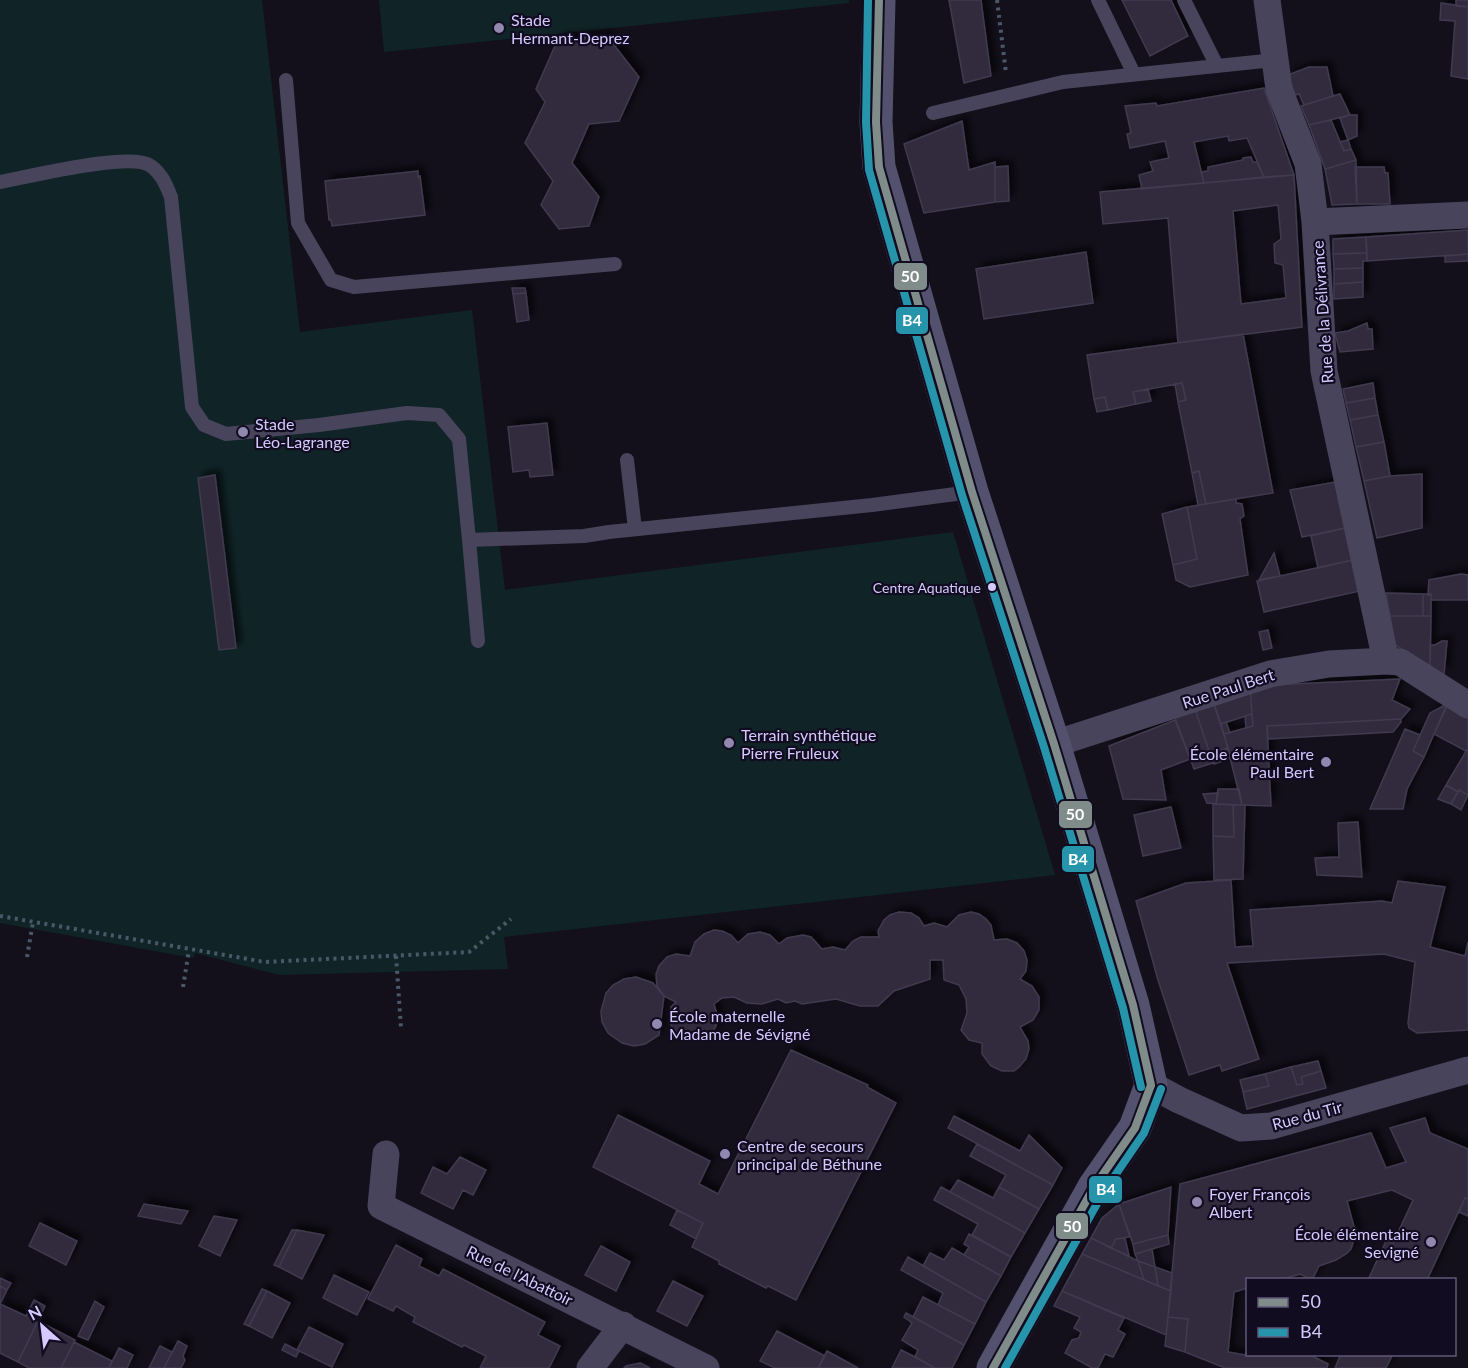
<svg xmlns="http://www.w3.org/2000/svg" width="1468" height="1368" viewBox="0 0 1468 1368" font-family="Lato,sans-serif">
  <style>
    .green { fill: #102427 }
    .building { fill: #312c3e; stroke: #403a4f; stroke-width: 1.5; fill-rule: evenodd; filter: url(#shadow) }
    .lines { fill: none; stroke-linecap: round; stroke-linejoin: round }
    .path { stroke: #4b5868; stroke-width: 4; stroke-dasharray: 3 4.5; stroke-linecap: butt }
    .lane { stroke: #48445c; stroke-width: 14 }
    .street { stroke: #48445c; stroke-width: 27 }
    .secondary { stroke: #54516f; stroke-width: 33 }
    .bus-1-casing { stroke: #110c1f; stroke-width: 12 }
    .bus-2-casing { stroke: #110c1f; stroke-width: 12 }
    .bus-1 { stroke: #808c89; stroke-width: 8 }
    .bus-2 { stroke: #2694aa; stroke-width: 8 }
    .poi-dot { fill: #9188af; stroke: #110c1f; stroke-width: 2 }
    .bus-dot { fill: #d5c9ff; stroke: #110c1f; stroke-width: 2 }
    .labels { text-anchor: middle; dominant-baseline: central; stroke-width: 4.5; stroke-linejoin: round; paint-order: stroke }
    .bus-label { font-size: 14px; fill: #d5c9ff; stroke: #110c1f; text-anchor: end }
    .poi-label { font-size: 16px; fill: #d5c9ff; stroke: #110c1f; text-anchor: start }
    .street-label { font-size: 16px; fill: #d5c9ff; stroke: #110c1f }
    .line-badge { stroke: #110c1f; stroke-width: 2 }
    .badge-label { font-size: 16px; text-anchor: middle; font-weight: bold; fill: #fff }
  </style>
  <defs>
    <filter id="shadow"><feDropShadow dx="5.5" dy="-5.5" stdDeviation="3" flood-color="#0009"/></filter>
  </defs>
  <rect width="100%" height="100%" fill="#13101b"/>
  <path class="green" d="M0,0H262L300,332L472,310L505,590L953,532L1055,875L504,937L508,969L279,975L195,953L193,958L0,923Z
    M379,0H849V3L384,52Z"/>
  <path class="building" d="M949,0H981L991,76L964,83Z
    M1122,0H1171L1188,36L1150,56Z
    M1456,0H1468V7L1456,6Z
    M1441,3L1468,7V79L1451,76L1455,21L1440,20Z
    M607,36L639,77L619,121L589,124L572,163L599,197L589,226L559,229L541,205L553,181L525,143L545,102L536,89L558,39Z
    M1309,67H1327L1333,96L1304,105L1299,94L1295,95L1288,75Z
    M1264,88L1294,175L1264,177L1247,138L1229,141L1228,136L1194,142L1204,183L1142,189L1139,175L1153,171L1150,162L1169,158L1165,141L1130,148L1127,134L1131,133L1125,106L1156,103L1157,106Z
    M1340,94L1350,115L1309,125L1301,106Z
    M1350,115H1357V136L1348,140L1340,118Z
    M1331,120L1344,151L1351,149L1356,160L1325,169L1309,125Z
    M962,121L969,170L995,162V202L924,213L904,144Z
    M1348,140L1351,149L1344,151L1340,142Z
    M1251,157L1253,162H1257L1264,177L1204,183L1201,172L1208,171V167L1243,160V158Z
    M1356,160L1357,204L1332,205L1325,169Z
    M1008,166L1009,201L995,202V167Z
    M1355,167H1384L1385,173H1388L1390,204H1357Z
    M418,171V177L420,176L425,215L332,226L331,220H329L325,181Z
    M1294,175L1302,327L1178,343L1168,218L1103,224L1100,192ZM1278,205L1281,239L1274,244L1275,263L1283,265L1286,298L1241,304L1233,211Z
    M1468,230V254L1367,261L1366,237Z
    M1366,237L1367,253L1333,254V239Z
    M1086,252L1093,303L984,319L976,269Z
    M1367,253V261H1363V268L1334,269L1333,254Z
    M1468,254V261L1445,262V256Z
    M1363,268V282L1334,284V269Z
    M1363,282V297L1334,299V284Z
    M512,288H525L526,293L513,294Z
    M526,293L529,320L517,322L513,294Z
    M1367,323L1368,329H1372L1373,349L1340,352L1335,333L1348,331Z
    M1243,334L1273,493L1206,504L1199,471L1192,473L1178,402L1186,400L1182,383L1133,392L1136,404L1108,410L1105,397L1094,399L1087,355Z
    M1182,383L1186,400L1178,402L1175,384Z
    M1373,383L1375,398L1346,403L1343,389Z
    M1148,389L1151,401L1136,404L1133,392Z
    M1105,397L1108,410L1097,412L1094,399Z
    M1375,398L1378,415L1350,420L1346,403Z
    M1378,415L1384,442L1356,447L1350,420Z
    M547,423L553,475L530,477L529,470L513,472L508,427Z
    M1384,442L1390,476L1364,481L1356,447Z
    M1199,471L1206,504L1198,505L1192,473Z
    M1422,474V528L1377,538L1364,481L1390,476Z
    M215,475L236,648L219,650L198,478Z
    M1335,482L1345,528L1302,537L1290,490Z
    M1236,499V503L1242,504L1244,516L1240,519L1248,575L1190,587L1176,580L1173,565L1197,559L1187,507Z
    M1187,507L1197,559L1173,565L1162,514Z
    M1345,528L1353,560L1318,568L1311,536Z
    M1274,553L1280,576L1259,580Z
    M1353,560L1360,591L1264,612L1257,581Z
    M1461,574L1468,575V600H1431V594L1428,595L1429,580Z
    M1386,593L1423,594V616H1390Z
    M1423,594H1431V616H1423Z
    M1390,616H1431L1430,666L1395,645Z
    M1268,630L1272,648L1263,650L1259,632Z
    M1442,641H1447L1444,675L1430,666V645H1435Z
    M1400,679L1392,700L1410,709L1401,719L1267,726L1271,806L1242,805L1224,734L1253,726L1250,686Z
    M1250,686L1252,714L1221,724L1213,701Z
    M1213,701L1228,748L1210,754L1195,709Z
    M1447,704L1424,757L1413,751L1430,713Z
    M1448,704L1468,716V748L1466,751L1434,734Z
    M1195,709L1213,763L1194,769L1175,718Z
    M1252,714L1253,726L1246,728L1245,716Z
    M1401,719V722L1393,732L1268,739L1267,726Z
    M1175,720L1190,759L1161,770L1166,800L1123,799L1109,746Z
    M1226,722L1230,733L1224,734L1221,724Z
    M1405,729L1420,735L1413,751L1424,757L1407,789L1403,809H1370Z
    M1228,748L1231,758L1214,764L1210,754Z
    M1468,748V795L1459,790L1458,792L1446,785Z
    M1446,785L1458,792L1451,804L1438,799Z
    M1218,789H1239L1242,805L1216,804Z
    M1459,790L1468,795L1461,810L1451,804Z
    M1218,793L1216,804L1207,803L1203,794Z
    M1213,804L1233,805L1234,837L1213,836Z
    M1233,805H1245L1243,879L1214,880L1213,836L1234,837Z
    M1171,807L1181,848L1143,856L1134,815Z
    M1358,822L1362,877L1317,875L1315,858L1339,857L1338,823Z
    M1231,880L1235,947L1253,946L1250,910L1382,901L1392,903L1398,881L1445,887L1430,947L1465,956L1468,942V1030L1417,1033L1409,1028L1408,1023L1415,962L1384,954L1227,963L1259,1059L1222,1071L1220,1065L1189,1075L1158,980L1136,901L1186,883Z
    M899,912L911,913L919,918L924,926L934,923L947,927L959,915L971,912L979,914L986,919L991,925L994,940L1007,939L1017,943L1024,951L1027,960L1026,971L1020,979L1032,986L1039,997V1010L1033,1020L1020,1027L1028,1041L1029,1049L1026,1059L1019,1067L1014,1071H1002L991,1066L982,1054V1043L969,1040L961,1030L967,1013L966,999L959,985L944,980L943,960H930V979L894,991L878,1006H860L836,999L802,1004L795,1001L786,1003L778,999L762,1004L747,1003L734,997L722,998L714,1004L718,1018L716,1026L712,1033L703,1039L685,1040L678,1036L671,1025L670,1019L671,1007L676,1002L664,996L657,986L656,974L659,966L667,957L676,954L690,956L695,942L704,934L714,930L722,931L731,935L738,943L748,934L760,932L770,935L779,944L787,938L803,935L811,937L822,949L833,947L845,950L853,941L861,937H879L878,931L884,920L890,915Z
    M636,977L653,983L664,996L659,1035L645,1044L634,1046L622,1043L608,1033L602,1022L601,1011L606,993L613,985L624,979Z
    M791,1050L868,1085L867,1087L896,1103L796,1300L768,1286L766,1288L719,1264V1261L692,1247L703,1223L593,1167L618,1115L710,1161L699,1184L718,1194Z
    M1318,1061L1321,1071L1301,1077L1303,1084L1297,1085L1291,1067Z
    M1291,1067L1297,1085L1303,1084L1301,1077L1321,1071L1326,1088L1247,1109L1243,1092L1269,1086L1265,1074Z
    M1265,1074L1269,1086L1243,1092L1240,1080Z
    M954,1116L1020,1151L1029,1135L1062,1168L1053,1185L948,1128Z
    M1425,1118L1430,1133L1468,1149V1199L1465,1198L1427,1280H1368L1386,1241L1393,1243L1413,1200L1392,1190L1347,1201L1356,1234L1351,1249L1346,1254L1336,1260L1319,1266L1312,1280L1300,1274L1280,1280H1248V1288L1234,1292L1228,1352L1245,1355L1248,1349V1354H1308L1328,1364L1327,1368H1225L1185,1352L1188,1319L1168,1317L1180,1184L1371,1133L1386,1168L1406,1162L1390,1128Z
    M977,1144L1053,1185L1039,1209L999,1187L1006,1175L970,1156Z
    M460,1157L486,1170L473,1195L463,1190L453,1209L421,1193L433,1167L447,1174Z
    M958,1180L993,1198L999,1187L1039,1209L1025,1233L950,1192Z
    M941,1187L1025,1233L1011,1257L972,1235L978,1224L934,1200Z
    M1171,1187L1168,1235L1133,1244L1119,1204Z
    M1465,1198L1468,1199V1216L1459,1212Z
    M144,1204L188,1211L181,1224L138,1216Z
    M1119,1204L1130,1237L1116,1239L1111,1248L1091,1238L1102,1218Z
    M677,1210L703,1223L696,1239L670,1225Z
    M214,1216L237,1220L220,1256L199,1246Z
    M40,1223L77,1241L66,1265L29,1246Z
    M292,1230H297L279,1267L274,1265Z
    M297,1230L324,1235L302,1279L279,1267Z
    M969,1234L1011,1257L1001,1276L964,1255L969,1247L964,1244Z
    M1168,1235L1169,1244L1135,1254L1133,1244Z
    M1091,1238L1138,1261L1144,1280L1082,1254Z
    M1125,1238L1129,1256L1111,1248L1116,1239Z
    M396,1245L422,1259L419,1266L439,1276L443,1269L545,1322L538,1335L560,1346L549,1368H480L486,1356L464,1345L462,1347L413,1322L415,1317L396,1306L393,1311L368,1299Z
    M601,1246L630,1262L616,1291L585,1275Z
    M952,1248L1001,1276L986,1302L923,1266L930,1253L944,1260Z
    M1152,1249L1155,1267L1138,1261L1135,1254Z
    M1082,1254L1171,1291L1166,1335L1062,1291Z
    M908,1257L986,1302L975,1324L938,1305L943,1293L901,1270Z
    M1138,1261L1155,1267L1158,1286L1144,1280Z
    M1155,1267L1172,1273L1171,1291L1158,1286Z
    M334,1275L369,1292L357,1315L323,1298Z
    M0,1278L11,1283L7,1290L0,1286Z
    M673,1281L703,1296L687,1326L657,1311Z
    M0,1286L7,1290L0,1304Z
    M262,1289L267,1291L249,1326L244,1324Z
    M267,1291L290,1303L272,1338L249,1326Z
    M1062,1291L1124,1318L1118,1330L1125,1334L1113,1357L1105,1354L1098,1368H1092L1065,1353L1072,1340L1079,1338L1081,1332L1074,1328L1080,1317L1054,1306Z
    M923,1297L975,1324L964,1345L913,1317Z
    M34,1300L45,1306L18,1362L0,1353V1304L26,1316Z
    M95,1301L104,1307L88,1340L78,1336Z
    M906,1313L964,1345L952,1368H935L915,1357L918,1350L902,1340L912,1323L904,1317Z
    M1168,1317L1188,1319L1185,1352L1165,1346Z
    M38,1321L75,1340L61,1368H29L18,1362Z
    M309,1327L343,1344L332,1367L297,1350Z
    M777,1331L825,1356L818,1368H775L760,1361Z
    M178,1341L187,1346L183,1356L185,1360L181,1368H164Z
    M74,1342L112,1361L109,1368H61Z
    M285,1344L299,1351L296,1357L282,1350Z
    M160,1346L172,1352L164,1368H149Z
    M119,1348L133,1355L127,1368H109Z
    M901,1350L915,1357L935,1368H892Z
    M827,1351L858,1368H818Z
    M1341,1354H1393L1386,1368H1335Z
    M640,1363L650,1368H624L626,1366Z"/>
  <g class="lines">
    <path class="path" d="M997,0L1006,73
      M0,916L265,962L469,952L511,919
      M396,956L401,1028
      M27,957L33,922
      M183,987L189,950"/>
    <path class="lane" d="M1098,0L1134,74
      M1184,0L1217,66
      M286,80L298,223L331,280L354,287L615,264
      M933,113L1063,82L1275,60
      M0,182C28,177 131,151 151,166C162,174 166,185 171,197L192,407L204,425L226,434L319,425L407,413L439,415L459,439L469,540L584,536L609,532L872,505L971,492
      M627,460L635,529
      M469,540L478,641"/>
    <path class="street" d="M1267,0L1279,89L1308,164L1315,222L1324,371L1386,661
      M1315,222L1468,215
      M1054,744L1270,674L1329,664L1386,661L1400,662L1468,705
      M1151,1085L1179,1100L1241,1128L1271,1126L1468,1070
      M386,1154L381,1206L706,1368
      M590,1368L623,1325"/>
    <path class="secondary" d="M879,0L876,122L879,167L972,492L1054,744L1133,1005L1151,1085L1135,1128L1094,1187L993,1368"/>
    <defs>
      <path id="bus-1" d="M879,0L876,122L879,167L972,492L1054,744L1133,1005L1151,1085
        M993,1368L1094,1187L1135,1128L1151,1085"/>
      <path id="bus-2" d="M868,0L866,122L869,170L962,495L1044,747L1123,1008L1141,1087
        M1005,1368L1103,1193L1144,1133L1161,1089"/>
    </defs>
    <use href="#bus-1" class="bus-1-casing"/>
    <use href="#bus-2" class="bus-2-casing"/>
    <use href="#bus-1" class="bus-1"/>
    <use href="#bus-2" class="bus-2"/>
  </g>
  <g class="poi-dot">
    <circle cx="499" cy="28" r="6"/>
    <circle cx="243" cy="432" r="6"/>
    <circle cx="729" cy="743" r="6"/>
    <circle cx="1326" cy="762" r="6"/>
    <circle cx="657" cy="1024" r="6"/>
    <circle cx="725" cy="1154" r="6"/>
    <circle cx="1197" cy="1202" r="6"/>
    <circle cx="1431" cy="1242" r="6"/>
  </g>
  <circle class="bus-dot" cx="992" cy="587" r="5"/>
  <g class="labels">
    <g class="bus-label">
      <text x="981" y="587">Centre Aquatique</text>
    </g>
    <g class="poi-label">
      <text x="511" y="19">Stade<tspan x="511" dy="18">Hermant-Deprez</tspan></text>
      <text x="255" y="423">Stade<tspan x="255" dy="18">Léo-Lagrange</tspan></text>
      <text x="741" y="734">Terrain synthétique<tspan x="741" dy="18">Pierre Fruleux</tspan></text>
      <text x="1314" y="753" text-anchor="end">École élémentaire<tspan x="1314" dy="18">Paul Bert</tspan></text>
      <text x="669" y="1015">École maternelle<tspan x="669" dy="18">Madame de Sévigné</tspan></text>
      <text x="737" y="1145">Centre de secours<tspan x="737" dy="18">principal de Béthune</tspan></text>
      <text x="1209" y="1193">Foyer François<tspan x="1209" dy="18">Albert</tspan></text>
      <text x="1419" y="1233" text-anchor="end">École élémentaire<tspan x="1419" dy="18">Sevigné</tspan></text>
    </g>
    <g class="street-label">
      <text transform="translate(1322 312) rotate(-94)">Rue de la Délivrance</text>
      <text transform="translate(1228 688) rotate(-18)">Rue Paul Bert</text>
      <text transform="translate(1307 1115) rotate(-15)">Rue du Tir</text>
      <text transform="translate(520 1275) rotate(26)">Rue de l'Abattoir</text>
    </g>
  </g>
  <g class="line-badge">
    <rect x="893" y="262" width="35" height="29" rx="6" fill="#808c89"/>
    <rect x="895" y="306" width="34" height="29" rx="6" fill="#2694aa"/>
    <rect x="1058" y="800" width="35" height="29" rx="6" fill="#808c89"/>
    <rect x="1061" y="845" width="34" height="28" rx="6" fill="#2694aa"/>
    <rect x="1088" y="1175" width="35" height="29" rx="6" fill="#2694aa"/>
    <rect x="1055" y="1212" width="34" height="28" rx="6" fill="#808c89"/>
  </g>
  <g class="badge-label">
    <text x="910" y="282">50</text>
    <text x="912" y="326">B4</text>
    <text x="1075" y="820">50</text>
    <text x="1078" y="865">B4</text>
    <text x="1106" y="1195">B4</text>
    <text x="1072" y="1232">50</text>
  </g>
  <rect x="1246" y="1278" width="210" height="78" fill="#110c1f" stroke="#5f5879" stroke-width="1.5"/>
  <rect x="1258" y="1298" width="30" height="9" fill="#808c89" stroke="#5f5879" stroke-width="1.5"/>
  <text x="1300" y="1308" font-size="18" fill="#d5c9ff">50</text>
  <rect x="1258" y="1328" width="30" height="9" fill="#2694aa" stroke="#5f5879" stroke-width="1.5"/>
  <text x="1300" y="1338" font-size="18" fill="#d5c9ff">B4</text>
  <g transform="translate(42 1326) rotate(332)" stroke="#110c1f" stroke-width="4.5" paint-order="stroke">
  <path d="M0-4.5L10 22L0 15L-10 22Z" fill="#d5c9ff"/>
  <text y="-9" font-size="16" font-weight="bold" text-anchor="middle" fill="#d5c9ff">N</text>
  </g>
</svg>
